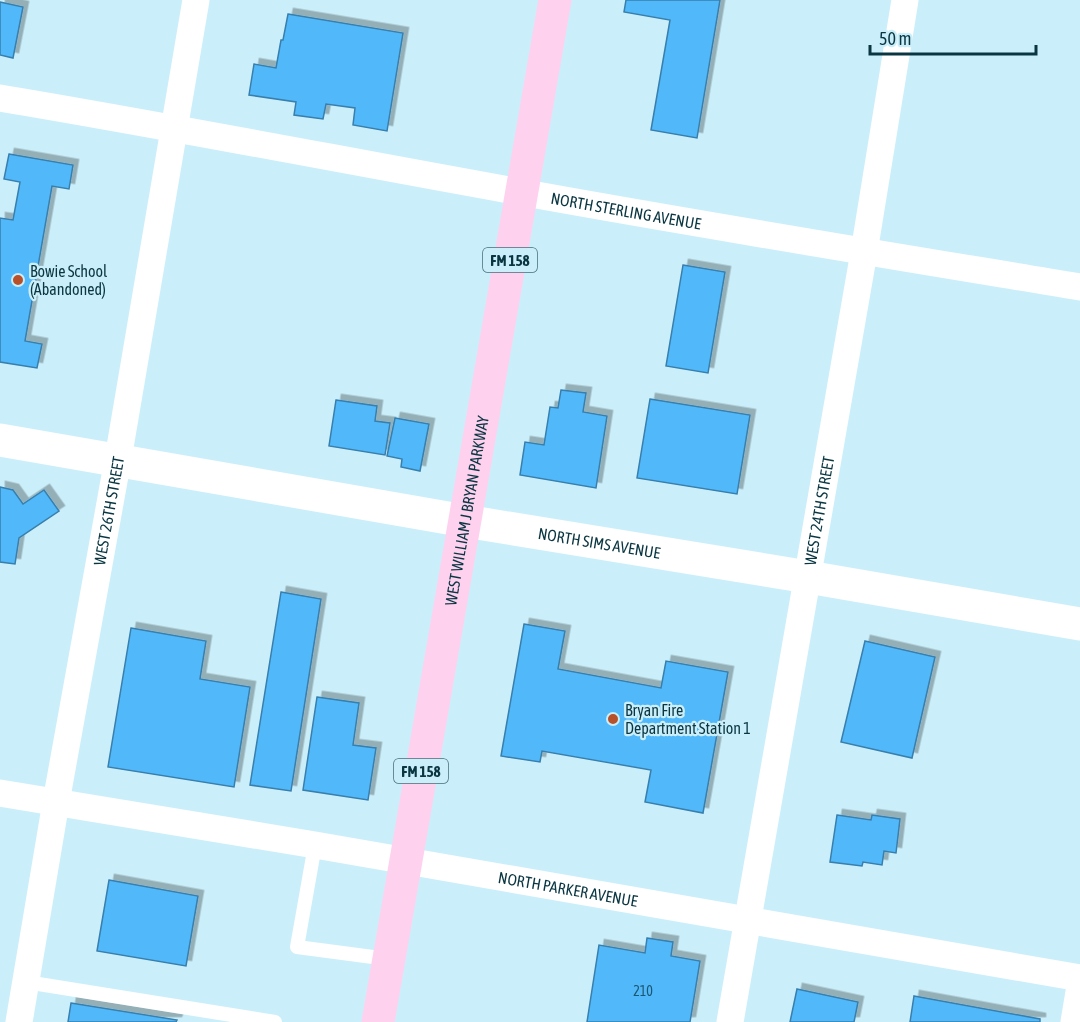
<svg xmlns="http://www.w3.org/2000/svg" width="1080" height="1022" viewBox="0 0 1080 1022" font-family="'Asap Condensed',sans-serif">
  <style>
    .building { fill: #51b8f9; stroke: #387fad; stroke-width: 1.5; filter: url(#shadow) }
    .lines { fill: none; stroke-linecap: round; stroke-linejoin: round }
    .service { stroke: #fff; stroke-width: 14 }
    .minor { stroke: #fff; stroke-width: 27 }
    .tertiary { stroke: #fff; stroke-width: 33 }
    .primary { stroke: #fed2ef; stroke-width: 33 }
    .poi-dot { fill: #b85029; stroke: #cbeffa; stroke-width: 2 }
    .labels { text-anchor: middle; dominant-baseline: central; stroke-width: 4.5; stroke-linejoin: round; paint-order: stroke }
    .number-label { font-size: 14px; fill: #1c5670 }
    .shield { fill: #cbeffa; stroke: #446e79; stroke-width: 1.5 }
    .shield-label { font-size: 15px; font-weight: bold; fill: #0a3642 }
    .street-label { font-size: 16px; fill: #0a3642; stroke: #cbeffa }
    .poi-label { font-size: 16px; fill: #0a3642; stroke: #cbeffa; text-anchor: start }
  </style>
  <defs>
    <filter id="shadow"><feDropShadow dx="5.5" dy="-5.5" stdDeviation="0" flood-color="#0004"/></filter>
  </defs>
  <rect width="100%" height="100%" fill="#cbeffa"/>
  <path class="building" d="M626,0H720L697,138L651,130L670,20L624,12Z
    M0,2L23,7L13,58L0,55Z
    M288,14L403,33L387,131L353,125L355,108L326,104L323,119L294,115L296,102L249,95L254,64L276,68L281,40H283Z
    M9,154L73,165L69,189L52,186L25,341L42,344L37,368L0,362V218L13,220L20,182L4,179Z
    M683,265L725,272L708,373L666,366Z
    M561,390L586,393L583,412L607,416L596,488L520,475L525,442L544,445L550,407L558,408Z
    M650,399L750,415L737,494L637,478Z
    M336,400L377,406L375,421L390,423L385,455L329,446Z
    M395,418L429,424L420,471L401,467L402,459L387,456Z
    M0,487L13,490L23,504L44,490L59,511L19,538L15,564L0,562Z
    M281,592L321,599L291,791L250,785Z
    M524,624L565,631L558,669L661,688L666,661L728,672L703,813L645,802L651,770L542,751L540,762L501,756Z
    M131,628L206,641L200,679L250,687L234,787L108,767Z
    M865,641L935,657L912,758L841,742Z
    M317,697L359,703L353,745L376,748L368,800L303,790Z
    M837,815L871,820L872,815L900,819L896,853L884,851L882,865L863,862L862,866L830,862Z
    M109,880L198,896L186,966L97,951Z
    M647,938L673,942L671,956L700,961L690,1022H587L599,945L645,953Z
    M797,989L858,1002L854,1022H790Z
    M914,996L1040,1019V1022H910Z
    M71,1003L177,1020L176,1022H68Z"/>
  <g class="lines">
    <path class="service" d="M315,845L297,947L388,959
      M26,982L275,1022"/>
    <g class="minor">
      <path id="s1" d="M0,98C174,127 347,161 520,192C707,226 893,256 1080,287"/>
      <path id="s2" d="M0,793L315,845L1080,978"/>
      <path id="s3" d="M19,1022L56,802L118,459L196,0"/>
      <path id="s4" d="M730,1022L864,252L905,0"/>
      <path d="M1074,1022L1080,986"/>
    </g>
    <path class="tertiary" id="s5" d="M0,440L465,521L808,577L1080,624"/>
    <path class="primary" id="s6" d="M378,1022L555,0"/>
  </g>
  <g class="poi-dot">
    <circle cx="18" cy="280" r="6"/>
    <circle cx="613" cy="719" r="6"/>
  </g>
  <g class="labels">
    <g class="number-label">
      <text x="643" y="991">210</text>
    </g>
    <g class="shield">
      <rect x="483" y="248" width="54" height="24" rx="4.5"/>
      <rect x="394" y="759" width="54" height="24" rx="4.5"/>
    </g>
    <g class="shield-label">
      <text x="510" y="260">FM 158</text>
      <text x="421" y="771">FM 158</text>
    </g>
    <g class="street-label">
      <text stroke="none"><textPath href="#s1" startOffset="636">NORTH STERLING AVENUE</textPath></text>
      <text stroke="none"><textPath href="#s3" startOffset="519">WEST 26TH STREET</textPath></text>
      <text stroke="none"><textPath href="#s6" startOffset="519">WEST WILLIAM J BRYAN PARKWAY</textPath></text>
      <text stroke="none"><textPath href="#s4" startOffset="519">WEST 24TH STREET</textPath></text>
      <text stroke="none"><textPath href="#s5" startOffset="608">NORTH SIMS AVENUE</textPath></text>
      <text stroke="none"><textPath href="#s2" startOffset="576">NORTH PARKER AVENUE</textPath></text>
    </g>
    <g class="poi-label">
      <text x="30" y="271">Bowie School<tspan x="30" dy="18">(Abandoned)</tspan></text>
      <text x="625" y="710">Bryan Fire<tspan x="625" dy="18">Department Station 1</tspan></text>
    </g>
  </g>
  <path d="M870 45v9h166v-9" fill="none" stroke="#0a3642" stroke-width="3"/>
  <text x="879" y="45" font-size="18" fill="#0a3642" stroke="#cbeffa" stroke-width="4.5" paint-order="stroke">50 m</text>
</svg>
